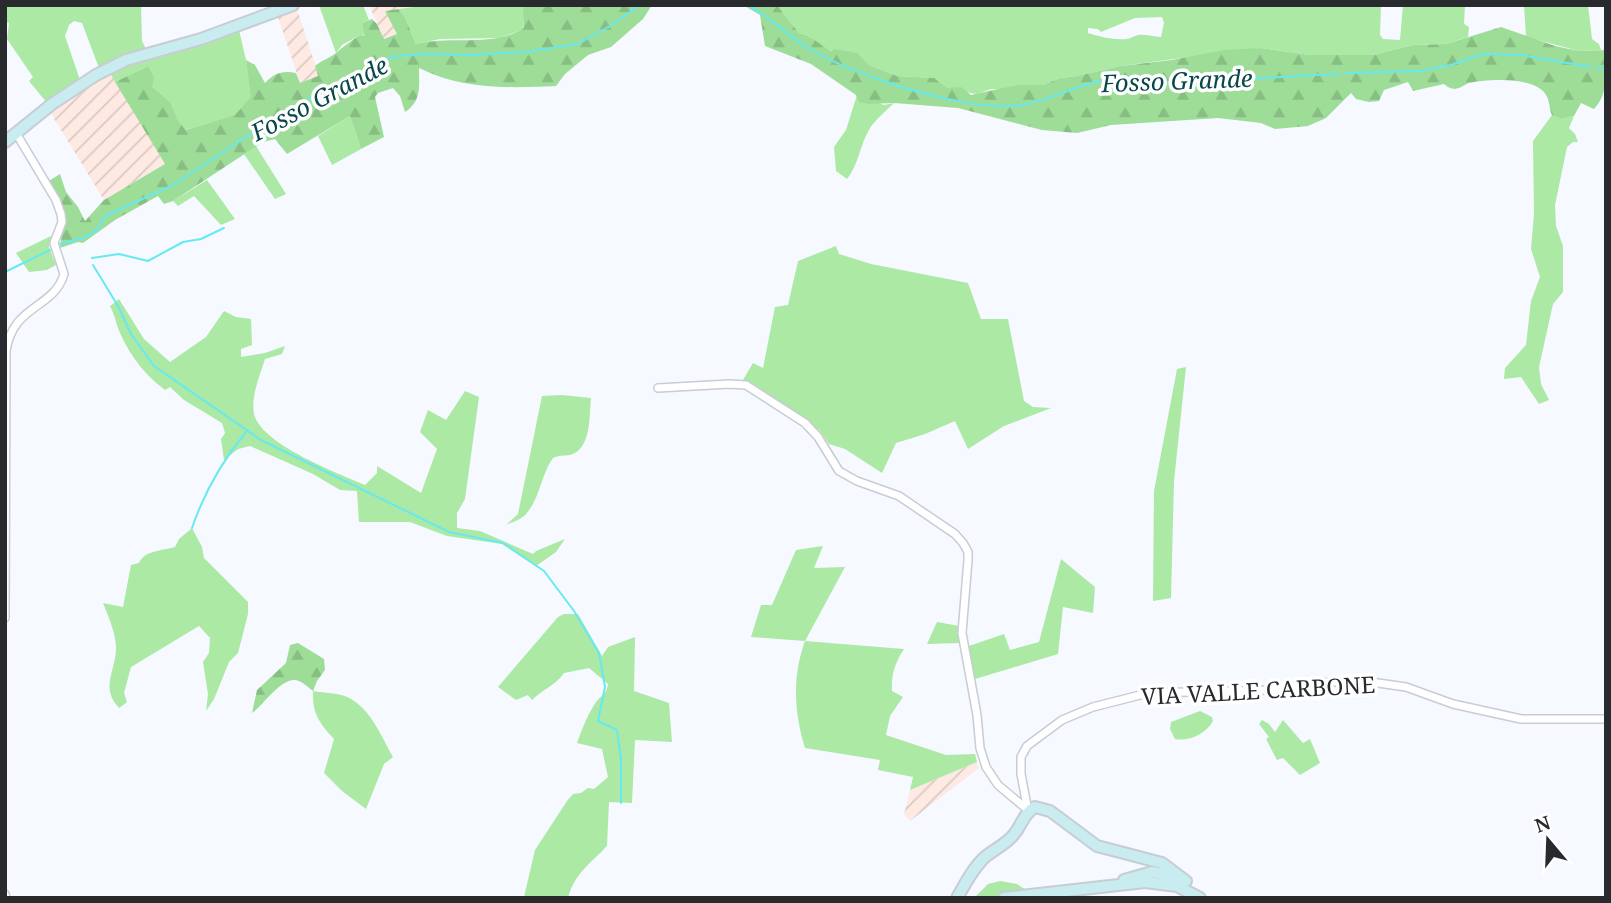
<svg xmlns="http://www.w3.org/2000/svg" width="1611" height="903" viewBox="0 0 1611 903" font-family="'Noto Serif',serif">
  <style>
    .industrial { fill: url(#industrial-furrows) }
    .green { fill: #abe9a5; fill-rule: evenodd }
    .forest { fill: url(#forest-firs) }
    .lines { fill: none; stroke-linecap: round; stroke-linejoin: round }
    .stream { stroke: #67e9f2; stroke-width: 2 }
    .street-casing { stroke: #c8ccd3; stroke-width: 10 }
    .secondary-casing { stroke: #c8ccd3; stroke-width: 14 }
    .street { stroke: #fff; stroke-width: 7 }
    .secondary { stroke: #c8ecef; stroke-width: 10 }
    .labels { text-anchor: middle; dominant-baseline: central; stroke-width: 7; stroke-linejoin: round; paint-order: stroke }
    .street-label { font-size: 23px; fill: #282a2d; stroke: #fff }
    .water-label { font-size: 24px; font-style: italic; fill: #09474a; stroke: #fff }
  </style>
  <defs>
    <pattern id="industrial-furrows" width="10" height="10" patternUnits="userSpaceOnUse" patternTransform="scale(1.75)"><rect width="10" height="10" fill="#feeae3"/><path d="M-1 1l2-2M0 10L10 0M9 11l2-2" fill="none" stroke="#dac9c3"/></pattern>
    <pattern id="forest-firs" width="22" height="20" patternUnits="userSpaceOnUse" patternTransform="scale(1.75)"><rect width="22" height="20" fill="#9edd98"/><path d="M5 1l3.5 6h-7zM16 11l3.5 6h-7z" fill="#88be83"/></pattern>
  </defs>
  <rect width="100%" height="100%" fill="#f6f9ff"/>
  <path class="industrial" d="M369,5H429L386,11L398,34L384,39Z
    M297,9L319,76L300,83L278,17Z
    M110,73L165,164L104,200L50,112Z
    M977,762L979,768L910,821L904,814L910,790Z"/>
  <path class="green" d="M5,5H141L142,41L146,49L99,68L82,23L74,21L69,25L65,36L80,80L47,103L29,81L33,77L7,39L9,23L5,22Z
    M319,5H363L369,20L362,23L366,36L360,35L342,45L336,53Z
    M429,5H522L524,29L500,38L440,39L416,44L405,17L399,9Z
    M777,5H1381L1380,35L1383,39L1400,40L1403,5H1465L1464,24L1469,27L1468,37L1446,44L1413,45L1373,55H1310L1261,48L1120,66L1077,76L1060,78L1043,85H1016L1000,89H991L977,94L947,89L933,78L897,76L869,65L858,53C849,52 838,53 829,50C818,45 812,35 799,33ZM1162,17L1164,23L1161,37C1154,37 1145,34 1138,35C1133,36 1133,38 1127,39C1114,40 1101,37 1088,33V28L1098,29L1101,32L1135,18Z
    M1524,5H1588L1592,39L1599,44L1601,50L1579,51L1526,37Z
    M239,30L246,60L252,97L236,115L186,130L178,122L171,103L152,86L148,66L115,82L110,73L128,62Z
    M857,95L884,105L894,103C886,111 876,119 870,128C860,144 859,164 847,179L836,171L834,147L846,130Z
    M1552,115L1561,119L1574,116L1569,128L1575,134L1578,142H1573L1567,147L1555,205L1556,226L1563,246V292L1553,304L1539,367L1541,384L1549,400L1539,404L1521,377L1504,379L1505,368L1526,345L1531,301L1540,277L1531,249L1534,214L1533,141Z
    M350,116L361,149L332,165L318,136Z
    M256,146L286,194L275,199L244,154Z
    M207,180L235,219L221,225L194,196L178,206L173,201Z
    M51,236L49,247L56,265L47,270L29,272L16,253Z
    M836,246L839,254L871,264L968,283L981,319H1008L1024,401L1033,407L1051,408L1004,426L968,449L955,421L925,434L896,443L882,473L845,449L829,444L819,430L752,383L743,380L753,363L763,368L775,307L788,305L798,261Z
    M119,299L144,339L170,362L206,337L224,311L236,317L251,319L252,345L241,349V357L265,353L285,346L282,354L265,359C260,375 249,401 255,417C266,446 337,473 365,485L377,473V466L421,493L437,449L420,432L428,410L446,420L465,391L479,397L465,499L457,513V528L480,531L533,554L536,551L565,539L556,552L536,566L502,544L447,536L410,522H359L357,491L340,490L313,474L250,446L238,449L224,460L221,439L225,433L222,423L184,400L170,387L165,390C144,374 131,357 120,333C116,324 115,315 110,306Z
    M1186,367L1174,481L1171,598L1153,601L1154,491L1177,369Z
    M562,395L591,398C589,415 592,449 570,455C564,456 559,455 553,458C541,474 540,499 526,514C522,519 513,522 506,525L518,514L542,396Z
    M192,528L202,547L204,558L248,602V614L238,653L229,662L214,699L206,711L208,694L203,662L209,653L210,638L199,626L131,667L124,693L127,702L119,708C99,687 117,669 116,646C115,631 108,616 103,603L123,607L131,565L139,563C145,550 162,551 175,547L179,539Z
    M823,546L814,568L845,567L805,641L904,649C895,663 891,674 892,691L903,697L890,716L886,735L946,755L975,754L977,762L910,790L913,777L878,770L880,760L805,748C794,712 792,677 805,641L751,637L761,605H772L796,550Z
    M1061,559L1095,587L1093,613L1063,607L1058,654L972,680L966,647L1004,634L1010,650L1039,642Z
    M564,614H578L602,656L608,647L635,637L634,691L669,703L672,742L635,740L632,803L609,802L607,846C591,863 574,874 568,898H526L524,897L535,850L567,801L573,794L581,793L588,788L594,789L608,777L602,749L577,743C582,729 588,714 596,702C602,695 607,693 608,684L589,668L564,673C555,686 543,689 532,700L528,695L516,700L498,687L558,617Z
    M937,622L959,626L960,643L927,644Z
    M313,691C324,693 342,693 351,699C372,711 382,738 393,757L384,764L366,809L342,791L324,773L334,739C319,723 312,713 313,691Z
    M1200,711L1212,717L1213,721C1207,733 1189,742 1175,739L1170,729L1171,722Z
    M1262,720L1269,724L1275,732L1283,720L1303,743L1310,739L1320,763L1300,775L1283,758L1277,760L1266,739L1269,737L1259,724Z
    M1000,881L1017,884L1026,890L995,898H974L988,884Z"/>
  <path class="forest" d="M522,5H540L543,7L547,5H652L643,19L611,47L588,55L565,74L556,86C508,88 463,90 419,68C419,86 422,101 405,112L400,96L393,88L378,93L375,97L384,137L361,149L350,116L287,154L275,139L263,142L173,201L164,204L158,196L115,220L83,243L78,242L60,248L65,211L49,181L60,174L66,192L78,207L85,221L104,200L165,164L115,82L148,66L154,77L152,86L171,103L178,121L186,130L235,115L251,97L246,60L255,65L265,83C274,73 283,70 296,73L300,83L318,76L315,66C322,60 330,58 336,53C344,46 351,41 360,35L365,36L362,23L372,19L377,24L384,39L397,34L385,11L399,9L405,17L416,44C451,35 493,48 524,28Z
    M743,5H777L799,33C811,35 820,45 831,51L835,49L858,53L869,65L897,76L934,78L947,88L961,87L971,95L1016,85H1043L1060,78L1077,76L1120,66L1172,60L1224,50L1261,48L1310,55H1373L1413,45L1446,44L1501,27L1555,46L1579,51L1606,50C1606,70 1609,94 1594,109L1581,103L1574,116L1561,119L1552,115C1549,109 1550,101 1546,95C1536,76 1487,79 1469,83C1464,85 1459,89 1454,89C1449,88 1448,87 1444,84L1413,91L1408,82L1384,90L1379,101L1369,102L1356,99L1351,93L1326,118L1308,126L1275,129L1261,123L1218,118L1111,125L1077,133L1042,130L958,108L894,103L868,104L859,102L856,95L811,64L765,46L760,15Z
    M298,643L324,659L325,670L317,681L313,691C309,688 304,683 299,681C283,674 264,705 252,713L257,690L286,663L290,645Z"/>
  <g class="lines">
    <path class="stream" d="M748,5C770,17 787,35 808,48C831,62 857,72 881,80C917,93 985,111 1021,105C1058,99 1090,77 1128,77C1140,77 1153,81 1165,82C1223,84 1282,75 1340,74
      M1597,68L1606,69
      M1346,73L1421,71L1451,65L1483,54L1520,55L1591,67
      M60,244L83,238L96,231L105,216L173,185L282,113L391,57L423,54L472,55L525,52L578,44L610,26L640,5
      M92,258L119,254L148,261L183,242L201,239L224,228
      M93,265L118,306L131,334L154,366L261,440L449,532L503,543L544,571L574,611L599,653L605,687L598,721L617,730L621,759V803
      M5,272L50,250
      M192,528C204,493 222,461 246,432"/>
    <defs>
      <path id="street" d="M658,388L729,384L746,385L805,423L818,437L839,471L857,481L899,496L955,534L963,543L968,552V560L962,633L977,715L980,748L986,767L998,785L1028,810
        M5,618L6,351C13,304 54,309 64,274L54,243L62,222L61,214L56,200L16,133
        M1028,811L1021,774V757L1027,746L1062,720L1093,707L1148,693L1269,690L1331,682H1371L1406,687L1453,704L1521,719H1606
        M5,894L6,898"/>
      <path id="secondary" d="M5,142L52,104L96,75L126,60L201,39L293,5
        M1124,880L1152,872L1180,877
        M957,898C965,884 973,868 985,857C995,849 1008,843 1015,833C1022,824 1024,813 1035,807L1050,811L1097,846L1162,863L1186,881
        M1004,898L1145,882L1177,886L1200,898"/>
    </defs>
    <use href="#street" class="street-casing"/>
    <use href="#secondary" class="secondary-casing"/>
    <use href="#street" class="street"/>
    <use href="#secondary" class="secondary"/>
  </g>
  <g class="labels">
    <g class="street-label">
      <text transform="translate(1258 690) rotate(-3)">VIA VALLE CARBONE</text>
    </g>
    <g class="water-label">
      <text transform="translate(1177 80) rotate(-2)">Fosso Grande</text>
      <text transform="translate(319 98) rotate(-28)">Fosso Grande</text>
    </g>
  </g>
  <rect width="1611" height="903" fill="none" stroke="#282a2d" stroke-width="14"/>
  <g transform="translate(1548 840) rotate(341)" stroke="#ffffff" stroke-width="5" paint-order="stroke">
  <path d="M0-5L12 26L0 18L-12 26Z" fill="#282a2d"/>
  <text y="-10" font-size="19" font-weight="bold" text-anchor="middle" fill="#282a2d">N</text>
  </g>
</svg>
